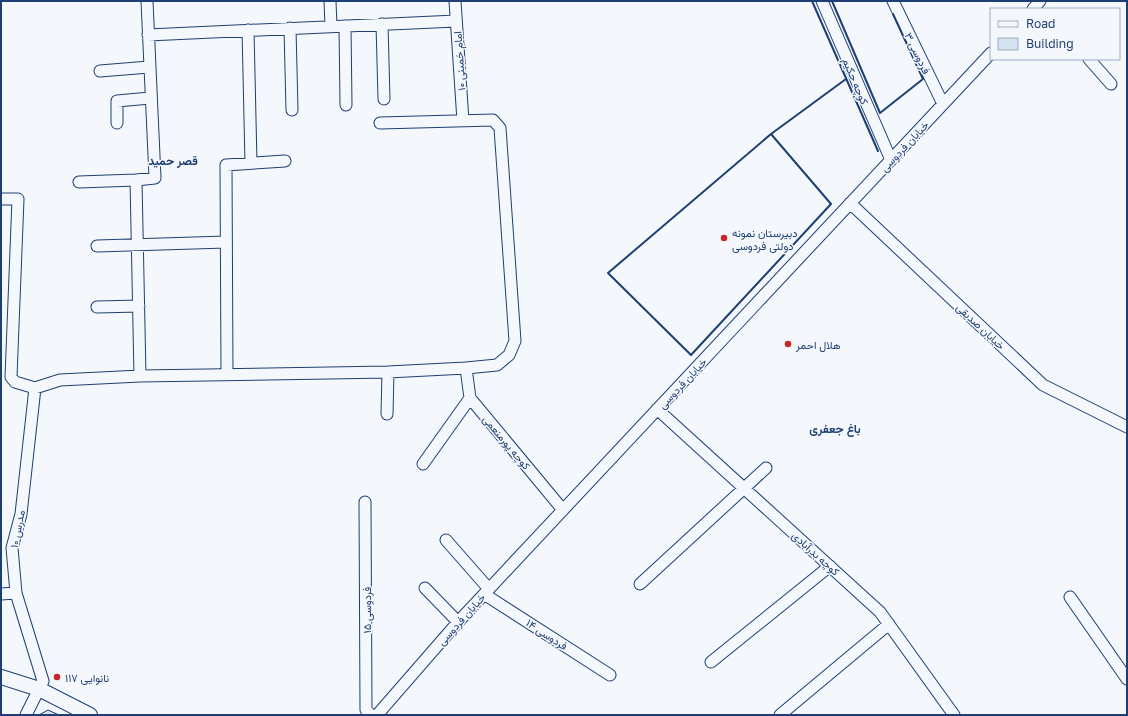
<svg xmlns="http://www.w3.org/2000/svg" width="1128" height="716" viewBox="0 0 1128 716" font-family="'Golos Text',Vazirmatn,sans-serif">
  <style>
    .building { fill: #d5e0f0; stroke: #1d3f73 }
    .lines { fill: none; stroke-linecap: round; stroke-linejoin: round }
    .minor-casing { stroke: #1d3f73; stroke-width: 13 }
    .major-casing { stroke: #1d3f73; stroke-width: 16 }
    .minor { stroke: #f4f7fb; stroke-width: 11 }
    .major { stroke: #f4f7fb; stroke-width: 14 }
    .wall { stroke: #1d3f73; stroke-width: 2 }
    .poi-dot { fill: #c62828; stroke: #f4f7fb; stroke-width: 1.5 }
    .labels { text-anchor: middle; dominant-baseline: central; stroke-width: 3; stroke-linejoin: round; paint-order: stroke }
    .street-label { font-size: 11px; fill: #1d3f73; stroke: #f4f7fb }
    .poi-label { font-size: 11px; fill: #1d3f73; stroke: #f4f7fb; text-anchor: start }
    .neighbourhood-label { font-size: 12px; font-weight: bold; fill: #1d3f73; stroke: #f4f7fb }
  </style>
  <rect width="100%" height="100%" fill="#f4f7fb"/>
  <path class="building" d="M48,710L59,715H39Z"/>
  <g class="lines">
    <defs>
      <path id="minor" d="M330,1L331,26
        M455,1L463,121
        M822,1L891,160
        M893,1L943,104
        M1033,9L1040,1
        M382,24L384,99
        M345,26L346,105
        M290,28L292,110
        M248,30L251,163
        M148,35L456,21
        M1089,59L1111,84
        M100,71L149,67
        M117,123V101L150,98
        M79,182L136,180
        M1,199H18L11,377L15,382L35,388L60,380L140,376L136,180L155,178L147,1
        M850,203L1043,385L1127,427
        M97,246L226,242
        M97,307L139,306
        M466,368L470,398L563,510
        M227,374L226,165L285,161
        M140,376L388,372L466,368L497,365L509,355L515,341L500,128L493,120L380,123
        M657,409L880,612L954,715
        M387,414L388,372
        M423,464L470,398
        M365,502L366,710L371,715
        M446,540L489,589
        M640,584L766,468
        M425,588L458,622
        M1,594L16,593
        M484,594L610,675
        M1070,597L1127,679
        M711,662L830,566
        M26,715L43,681L16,593L12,548L21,514L35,388
        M377,715L458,622L991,53
        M780,715L889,624"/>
      <path id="major" d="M1,677L39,689L90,715"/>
    </defs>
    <use href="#minor" class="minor-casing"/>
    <use href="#major" class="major-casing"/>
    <use href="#minor" class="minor"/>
    <use href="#major" class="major"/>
    <path class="wall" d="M812,1L878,151
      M832,1L880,113L923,79L893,14
      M771,134L831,204L691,355L608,273L771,134L846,79"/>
  </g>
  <g class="poi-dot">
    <circle cx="724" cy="238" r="4"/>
    <circle cx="788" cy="344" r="4"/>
    <circle cx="57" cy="677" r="4"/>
  </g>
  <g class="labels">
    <g class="street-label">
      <text transform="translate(918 53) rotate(64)">فردوسی ۳</text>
      <text transform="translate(459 61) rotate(-94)">امام خمینی ۱۰</text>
      <text transform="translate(856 81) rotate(67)">کوچه حکیم</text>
      <text transform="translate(904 146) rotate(-47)">خیابان فردوسی</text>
      <text transform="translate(981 326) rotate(43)">خیابان صدیقی</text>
      <text transform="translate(682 383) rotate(-47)">خیابان فردوسی</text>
      <text transform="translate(507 442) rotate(50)">کوچه پورمنعمی</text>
      <text transform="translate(17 529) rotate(-79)">مدرس ۱۰</text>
      <text transform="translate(816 553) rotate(42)">کوچه بدرآبادی</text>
      <text transform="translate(366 610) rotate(-90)">فردوسی ۱۵</text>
      <text transform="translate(461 619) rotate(-48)">خیابان فردوسی</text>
      <text transform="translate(547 634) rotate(33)">فردوسی ۱۴</text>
    </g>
    <g class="poi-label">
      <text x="732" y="232">دبیرستان نمونه<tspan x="732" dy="13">دولتی فردوسی</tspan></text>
      <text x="796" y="344">هلال احمر</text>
      <text x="65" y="677">نانوایی ۱۱۷</text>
    </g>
    <g class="neighbourhood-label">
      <text x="173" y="160">قصر حمید</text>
      <text x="835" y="428">باغ جعفری</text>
    </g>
  </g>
  <rect width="1128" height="716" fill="none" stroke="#1d3f73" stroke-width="4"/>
  <rect x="990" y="8" width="130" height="52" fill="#f4f7fb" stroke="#9eadc5"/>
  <rect x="998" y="21" width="20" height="6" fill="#f4f7fb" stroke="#9eadc5"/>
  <text x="1026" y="28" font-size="12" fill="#1d3f73">Road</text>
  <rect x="998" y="38" width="20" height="12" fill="#d5e0f0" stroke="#9eadc5"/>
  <text x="1026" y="48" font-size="12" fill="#1d3f73">Building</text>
</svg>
